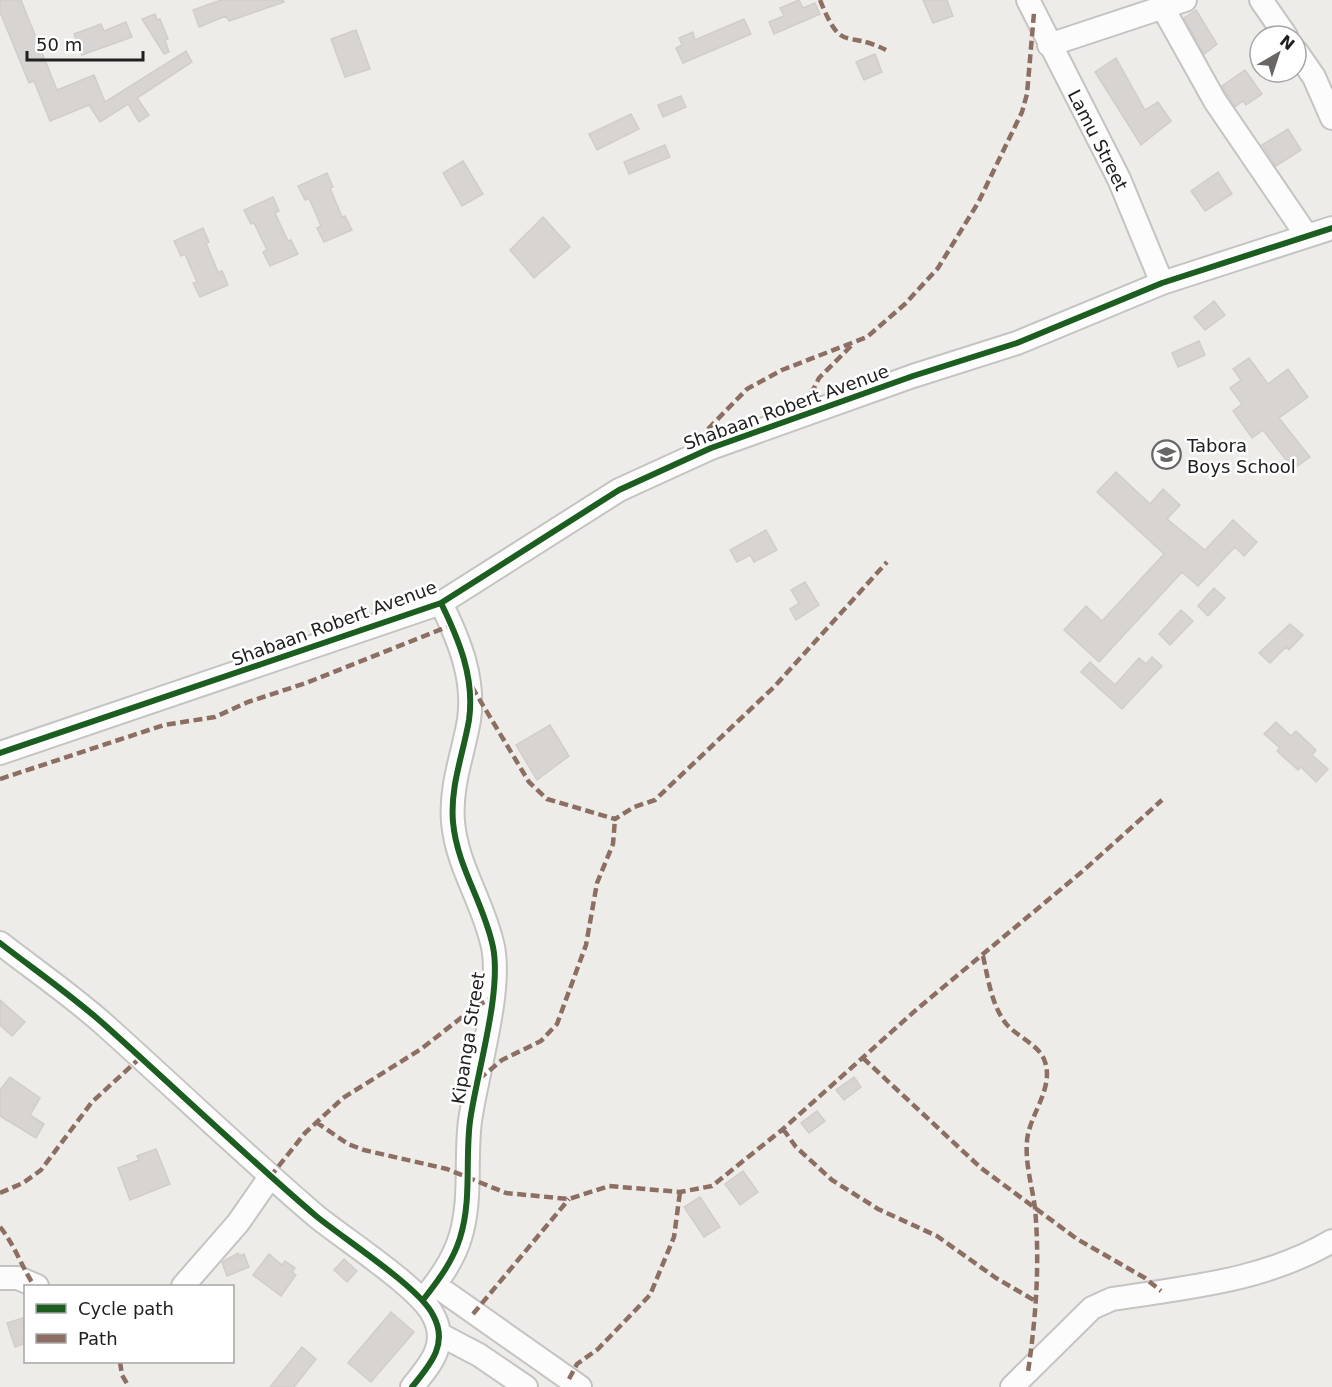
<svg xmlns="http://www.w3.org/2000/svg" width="1332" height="1387" viewBox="0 0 1332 1387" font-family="'DejaVu Sans',sans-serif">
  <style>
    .building { fill: #d7d4d1; stroke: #d2cdca; stroke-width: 1.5 }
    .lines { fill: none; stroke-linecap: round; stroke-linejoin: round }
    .minor-casing { stroke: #c5c4c3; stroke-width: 26 }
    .minor { stroke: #fcfcfc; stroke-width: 22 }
    .quiet { stroke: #8d6e63; stroke-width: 4.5; stroke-dasharray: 9 4.5; stroke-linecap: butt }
    .cycleway-casing { stroke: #fff; stroke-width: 10 }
    .cycleway { stroke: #1b5e20; stroke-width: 6 }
    .labels { text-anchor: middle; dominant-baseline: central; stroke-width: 5; stroke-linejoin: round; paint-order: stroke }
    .street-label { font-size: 18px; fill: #202020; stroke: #fff }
    .poi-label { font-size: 18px; fill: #202020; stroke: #fff; text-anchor: start }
  </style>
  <rect width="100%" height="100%" fill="#eeece9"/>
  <path class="building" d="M0,0H21L57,90L94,75L105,102L186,51L192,62L137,98L149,115L139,122L128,104L100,122L89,105L50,121L34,81L29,83L0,12Z
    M221,0H283L284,2L229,21L226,16L199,27L193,10Z
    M799,0L803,8L815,3L820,14L774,34L769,22L784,16L780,8Z
    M923,0H947L953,16L933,23Z
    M1196,10L1217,44L1204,54L1184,18Z
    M155,14L157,20L160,19L168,39L165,40L169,52L164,54L142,19Z
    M744,19L751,34L683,63L676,48L682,45L679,38L693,32L695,40Z
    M126,22L132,37L82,55L74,34L101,24L104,31Z
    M356,30L370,69L345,77L331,39Z
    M875,54L882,72L864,80L856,62Z
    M1116,58L1145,110L1158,102L1171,121L1141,145L1095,72Z
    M1245,70L1262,94L1246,105L1243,101L1235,107L1222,86Z
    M681,96L686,107L663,117L658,105Z
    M631,114L639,129L597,150L589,134Z
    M1288,129L1301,150L1276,166L1262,145Z
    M665,145L670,157L629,174L624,162Z
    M463,161L483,194L462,206L443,173Z
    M1218,172L1232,194L1205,211L1191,191Z
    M327,173L333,187L330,188L342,217L345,216L352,230L324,242L317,228L321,226L309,198L305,200L298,186Z
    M273,197L279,211L275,213L288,241L291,240L298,254L270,266L263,252L267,250L254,223L251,224L244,210Z
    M543,217L570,247L534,278L510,250Z
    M203,228L209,242L206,243L218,272L222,271L228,285L200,297L193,283L197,282L185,254L181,256L174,241Z
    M1214,301L1225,315L1205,330L1194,317Z
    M1199,341L1205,355L1178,367L1172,353Z
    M1249,358L1268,384L1288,369L1308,397L1279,418L1310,457L1293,469L1263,430L1252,438L1233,411L1242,404L1230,388L1241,380L1233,369Z
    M1116,472L1150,504L1163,489L1180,505L1167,519L1205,550L1233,520L1257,542L1244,556L1235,547L1198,586L1182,572L1099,662L1064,630L1086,606L1102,621L1164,554L1097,492Z
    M766,530L777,550L754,562L750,555L737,562L730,550Z
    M805,582L819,605L796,620L790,609L799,603L791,590Z
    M1214,588L1225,598L1208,616L1198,606Z
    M1181,610L1193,621L1170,645L1159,634Z
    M1290,624L1303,635L1289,650L1286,647L1270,663L1259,653Z
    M1152,657L1162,666L1122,709L1081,672L1090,662L1115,685L1139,658L1146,664Z
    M1276,722L1291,736L1296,731L1316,750L1312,755L1328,769L1316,782L1301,767L1298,770L1277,751L1280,748L1264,734Z
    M550,725L569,756L537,780L516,745Z
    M0,1000L25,1022L12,1036L0,1025Z
    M10,1077L40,1098L30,1115L44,1124L36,1138L0,1116V1090Z
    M854,1077L861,1087L844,1100L836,1090Z
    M817,1111L825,1121L809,1133L801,1123Z
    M156,1149L170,1184L130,1200L118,1168L139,1160L137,1156Z
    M743,1171L758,1192L740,1205L725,1184Z
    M700,1197L720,1227L704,1237L684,1207Z
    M238,1253L239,1256L244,1254L249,1267L227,1276L222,1262Z
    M269,1254L282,1265L285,1261L295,1268L292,1272L296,1275L281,1296L253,1275Z
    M344,1259L357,1271L347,1282L334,1270Z
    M391,1312L414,1332L371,1382L348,1363Z
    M26,1317V1343L15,1347L7,1323Z
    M302,1347L316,1359L294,1387H270Z"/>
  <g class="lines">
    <defs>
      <path id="minor" d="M1028,0L1119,179L1162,283
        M1261,0L1286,36
        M1163,8L1215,101L1307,236
        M1049,45L1185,0
        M1296,51L1314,77L1332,118
        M0,753L441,603L619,490L711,448L913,376L1017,343L1162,283L1332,228
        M0,943C36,971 74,997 107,1027C177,1090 245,1155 316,1216C344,1239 419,1287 433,1315C449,1344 430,1365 412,1387
        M0,1278H18L37,1286
        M435,1285L580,1387
        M183,1286L238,1223L270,1177
        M423,1300C438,1281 453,1261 460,1238C472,1200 465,1160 470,1121C477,1072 502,992 493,947C484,903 457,867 453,822C450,786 463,755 469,720C475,678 459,640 441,603
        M439,1334L479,1355L526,1387
        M1012,1387L1092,1308L1112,1299C1188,1287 1264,1281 1332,1241"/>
    </defs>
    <use href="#minor" class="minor-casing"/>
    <use href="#minor" class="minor"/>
    <path class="quiet" d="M820,0C842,55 845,29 886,50
      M799,418L819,378L851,346
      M708,429L747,389L782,370L867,337L905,304L938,268L978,203L1022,112L1027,94L1034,13
      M472,687L529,782L547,799L615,819L634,807L655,800L775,686L887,562
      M0,779L164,725L215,717L248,702L306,683L452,625
      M983,956C988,978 991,1002 1004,1021C1014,1036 1040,1044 1045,1062C1054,1089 1029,1115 1027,1141C1025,1164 1032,1185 1035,1208C1040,1264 1036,1317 1028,1372
      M863,1058L981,1168L1077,1239L1145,1278L1161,1291
      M479,1079L502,1060L541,1041L557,1024L586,945L597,883L613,844L615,819
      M316,1122L348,1144L364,1150L447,1169L506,1193L569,1199L609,1186L680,1192L712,1186L783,1129L917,1009L1084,870L1162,800
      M783,1129L796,1147L832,1180L878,1209L937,1236L996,1278L1037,1302
      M270,1177L305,1133L343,1098L421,1049L475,1007L492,998
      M0,1193L23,1183L41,1170L92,1102L140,1058
      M0,1227C14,1244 21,1265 33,1284
      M473,1314L569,1199
      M120,1362L122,1375L129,1387
      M569,1379L577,1364L598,1349L650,1295L674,1237L680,1192"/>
    <defs>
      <path id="cycleway" d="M0,753L441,603L619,490L711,448L913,376L1017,343L1162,283L1332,228
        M0,943C36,971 74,997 107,1027C177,1090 245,1155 316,1216C344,1239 419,1287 433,1315C449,1344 430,1365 412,1387
        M423,1300C438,1281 453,1261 460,1238C472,1200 465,1160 470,1121C477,1072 502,992 493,947C484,903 457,867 453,822C450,786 463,755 469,720C475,678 459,640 441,603"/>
    </defs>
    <use href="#cycleway" class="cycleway-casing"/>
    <use href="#cycleway" class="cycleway"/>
  </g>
  <defs>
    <symbol id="school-ring" viewBox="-11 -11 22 22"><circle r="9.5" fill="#fff" stroke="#686766" stroke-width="1.5"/><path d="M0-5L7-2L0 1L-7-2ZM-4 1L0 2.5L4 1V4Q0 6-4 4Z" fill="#686766"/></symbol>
  </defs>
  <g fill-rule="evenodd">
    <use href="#school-ring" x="1150" y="438" width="33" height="33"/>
  </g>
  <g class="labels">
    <g class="street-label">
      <text transform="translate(1098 140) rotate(63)">Lamu Street</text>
      <text transform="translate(786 407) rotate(-20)">Shabaan Robert Avenue</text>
      <text transform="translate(334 623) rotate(-20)">Shabaan Robert Avenue</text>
      <text transform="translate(468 1038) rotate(-81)">Kipanga Street</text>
    </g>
    <g class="poi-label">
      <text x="1187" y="445">Tabora<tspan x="1187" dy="21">Boys School</tspan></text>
    </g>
  </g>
  <rect x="24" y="1285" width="210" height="78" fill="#ffffff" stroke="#a6a6a6" stroke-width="1.5"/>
  <rect x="36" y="1304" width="30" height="9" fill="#1b5e20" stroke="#a6a6a6" stroke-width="1.5"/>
  <text x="78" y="1315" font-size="18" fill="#202020">Cycle path</text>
  <rect x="36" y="1334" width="30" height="9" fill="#8d6e63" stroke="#a6a6a6" stroke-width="1.5"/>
  <text x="78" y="1345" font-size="18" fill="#202020">Path</text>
  <g transform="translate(1278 54) rotate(39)"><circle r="28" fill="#ffffff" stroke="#a6a6a6" stroke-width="1.5"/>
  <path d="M0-4.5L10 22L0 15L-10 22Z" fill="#686766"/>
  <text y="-9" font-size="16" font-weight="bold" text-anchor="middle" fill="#202020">N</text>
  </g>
  <path d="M27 51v9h116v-9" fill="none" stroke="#202020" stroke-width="3"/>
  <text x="36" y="51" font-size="18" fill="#202020" stroke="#ffffff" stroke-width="4.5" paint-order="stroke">50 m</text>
</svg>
